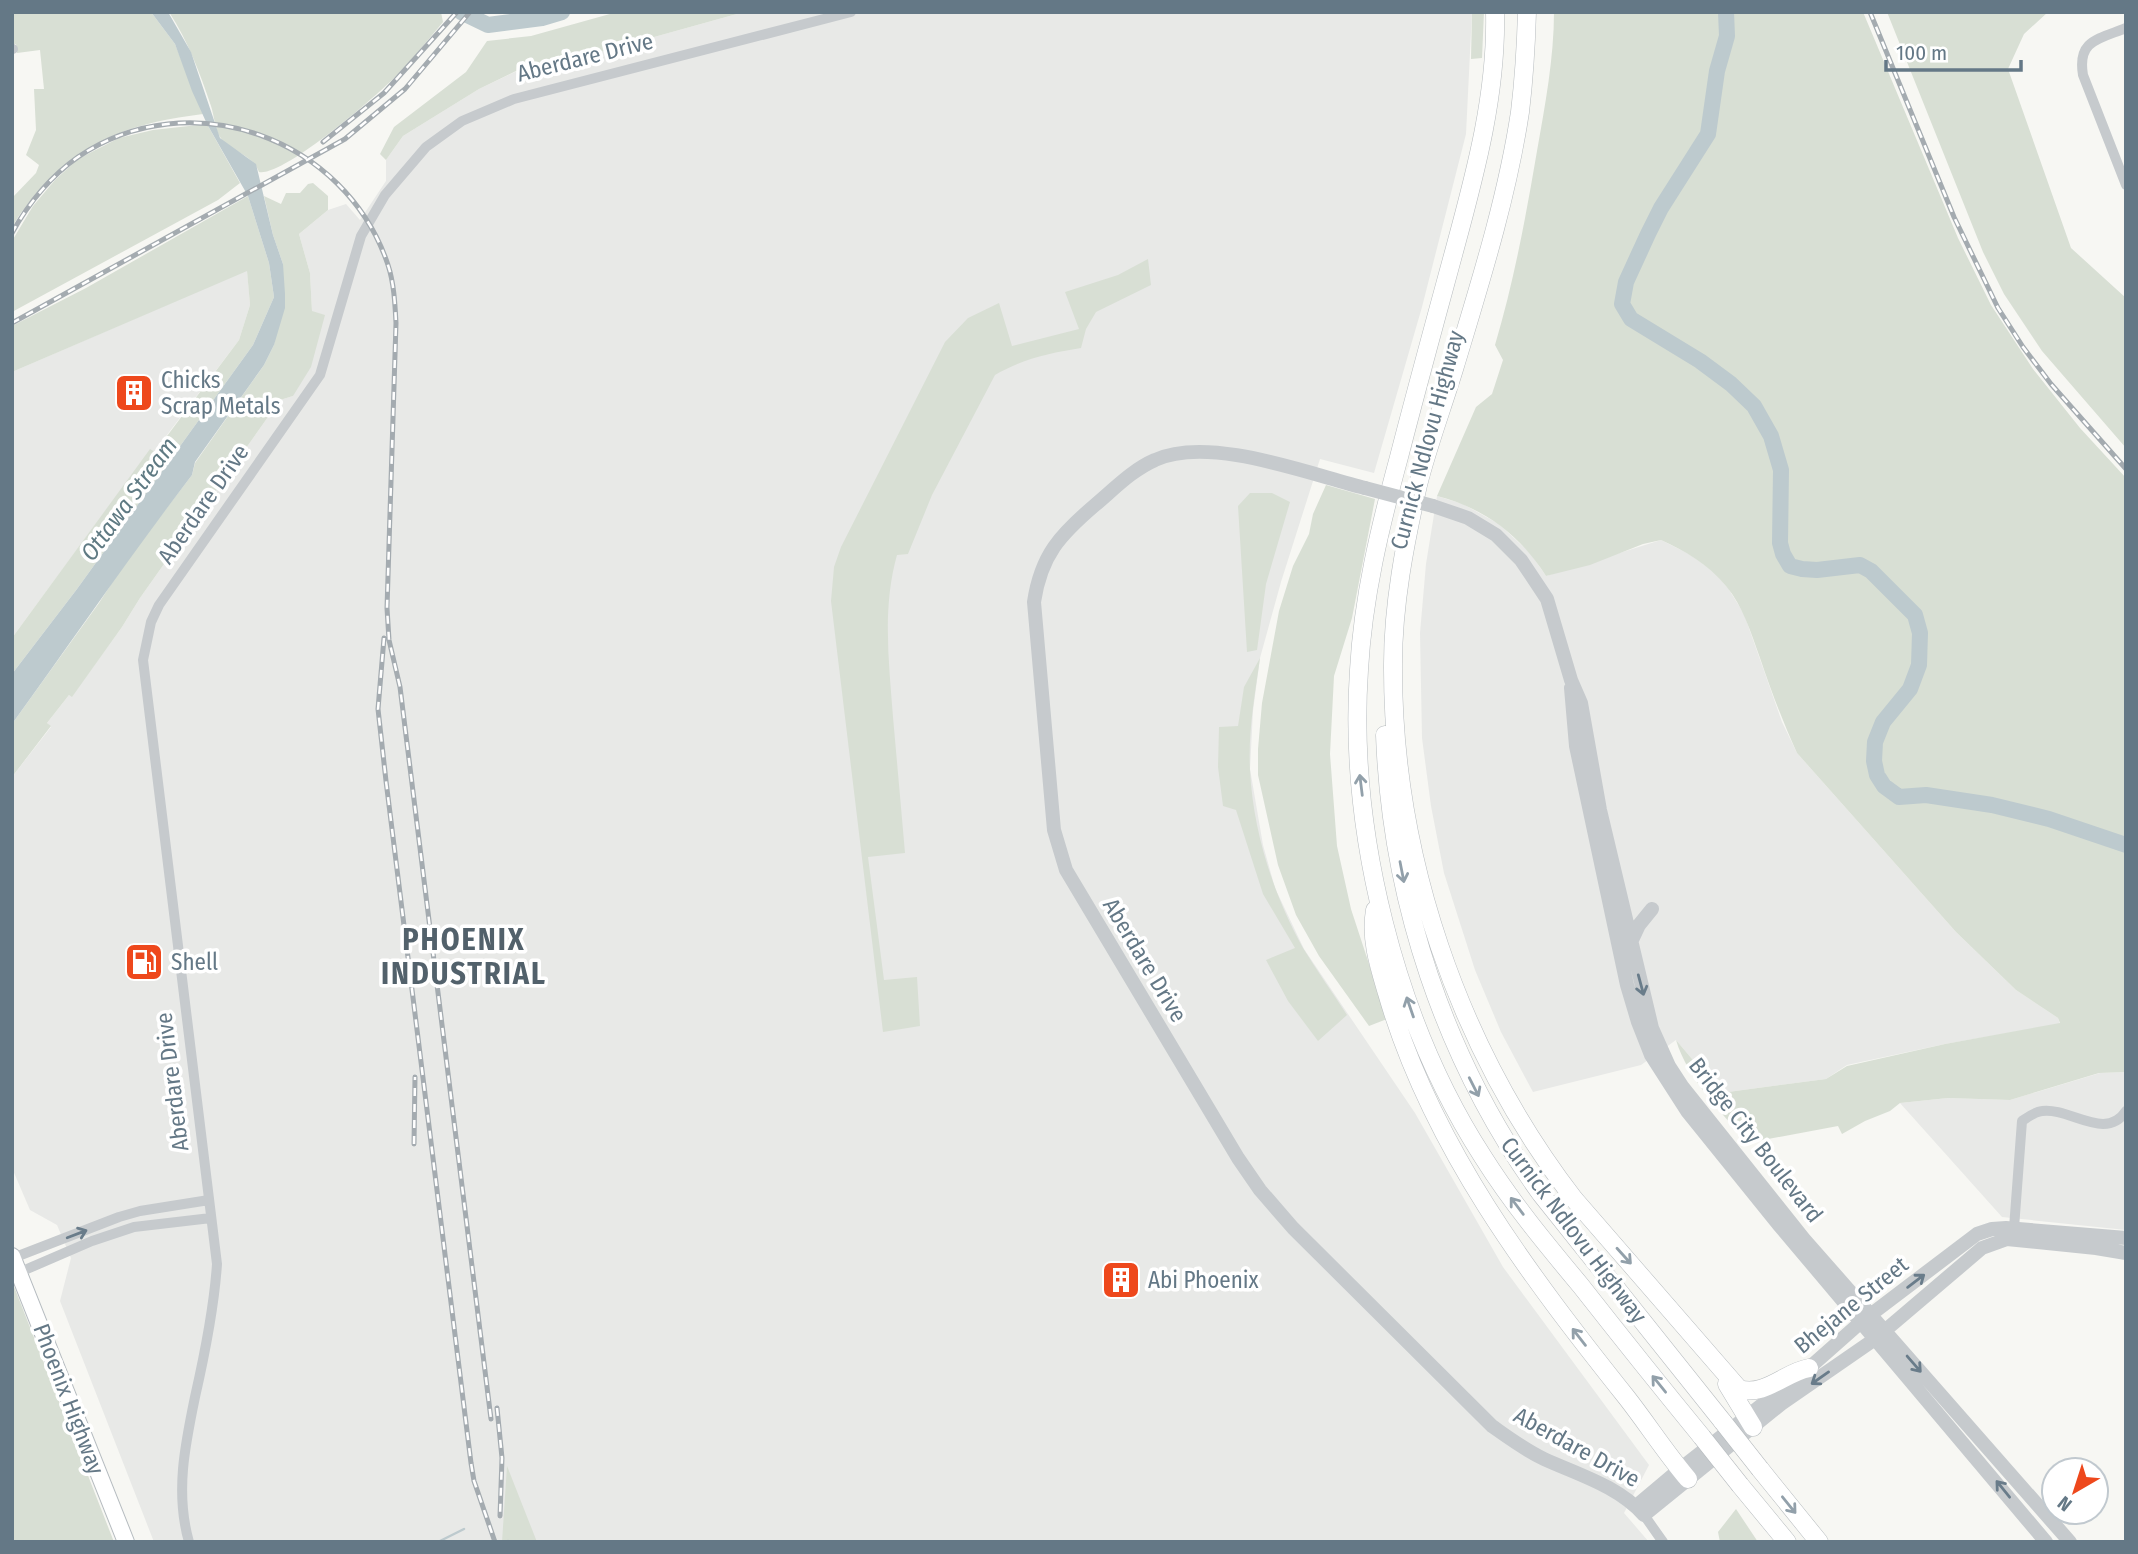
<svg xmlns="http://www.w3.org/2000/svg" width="2138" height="1554" viewBox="0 0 2138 1554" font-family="'Fira Sans Condensed',sans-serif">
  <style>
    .built { fill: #e8e9e7 }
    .green { fill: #d8dfd4 }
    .water { fill: #bdcace }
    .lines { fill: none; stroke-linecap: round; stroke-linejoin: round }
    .stream { stroke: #bdcace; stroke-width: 2.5 }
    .river { stroke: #bdcace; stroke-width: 16 }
    .secondary-casing { stroke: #b6bcc0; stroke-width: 18 }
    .primary-casing { stroke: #b7bcbf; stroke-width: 19 }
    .minor { stroke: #c6cacd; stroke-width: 10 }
    .tertiary { stroke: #c6cacd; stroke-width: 14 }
    .secondary { stroke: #fff; stroke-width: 16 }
    .primary { stroke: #fff; stroke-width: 18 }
    .rail-casing { stroke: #a4abb0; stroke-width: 5 }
    .rail { stroke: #fff; stroke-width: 2.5; stroke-dasharray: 8; stroke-linecap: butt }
    .primary-bridge-casing { stroke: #b7bcbf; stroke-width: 19; stroke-linecap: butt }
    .tertiary-bridge { stroke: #c6cacd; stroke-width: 14 }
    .primary-bridge { stroke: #fff; stroke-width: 18 }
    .oneway { stroke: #92a0aa }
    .oneway2 { stroke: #697c8a }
    .labels { text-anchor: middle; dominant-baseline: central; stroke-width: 7; stroke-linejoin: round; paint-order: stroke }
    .street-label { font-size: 23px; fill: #647886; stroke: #fff }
    .poi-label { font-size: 23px; fill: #647886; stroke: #fff; text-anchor: start }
    .water-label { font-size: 24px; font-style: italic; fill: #5f7a83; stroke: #fff }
    .district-label { font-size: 30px; font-weight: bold; letter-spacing: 2px; fill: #52616b; stroke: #fff }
  </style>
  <rect width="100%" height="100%" fill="#f7f7f3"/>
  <path class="built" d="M744,12H1472L1466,134L1422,307L1374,473L1320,459L1281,582L1260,658L1253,711L1250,769L1263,845L1275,888L1304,949L1415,1113L1503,1267L1649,1465L1624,1513L1649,1542H154L60,1301L71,1258L57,1225L30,1210L12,1168V777L51,727L47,723L69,695L72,696L122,627L140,598L280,400L293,396L312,311L310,273L299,234L328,210L346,204L360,220L386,181V160L403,136L479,89L517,71L593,54Z
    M247,270L250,305L239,340L154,452L150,450L12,638V372Z
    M1437,496L1463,504L1499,524L1530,553L1546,576L1661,540L1689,554L1713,571L1728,588L1744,614L1782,722L1797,753L1956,932L2016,990L2058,1018L2060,1024L1945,1044L1847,1065L1826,1079L1728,1092L1703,1072L1676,1040L1641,1065L1533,1092L1501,1032L1475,970L1444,873L1431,806L1422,738L1420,633L1426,564Z
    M2126,1072V1230L2002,1217L1900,1103L1948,1098L2010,1100L2100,1073Z"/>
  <path class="green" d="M12,12H151L175,44L203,114C136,123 92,135 45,185C32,198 20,212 12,228V198L36,173L39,165L26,155L36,130L34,89H44L40,50L17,53L16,44H12Z
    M169,12H441L443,22C427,41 411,61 393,79C374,98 283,177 259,172C252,153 231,153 220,137C215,129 214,115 211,106C200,73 188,41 169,12Z
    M617,12H744L593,54L516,71L479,89L403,136L386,160L380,154L394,127L466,72L487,41L531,36Z
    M1472,12H1484L1482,58L1471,59Z
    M1554,12H1863L1958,238L1991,305L2033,369L2080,428L2126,478V1072L2099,1073L2010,1100L1948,1098L1900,1103L1890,1111L1865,1121L1842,1134L1838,1126L1747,1143C1721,1111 1688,1080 1676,1040L1703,1072L1728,1092L1826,1079L1847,1066L1945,1044L2060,1023L2058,1018L2016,990L1956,932L1797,753C1783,722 1771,691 1760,658C1751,633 1743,606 1726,586C1708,564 1685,551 1661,540L1643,544L1590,565L1546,576C1520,535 1484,508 1437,496L1476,407L1492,394L1503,360L1495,345C1514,281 1526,216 1537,151C1545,106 1554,58 1554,12Z
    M1887,12H2048L2024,34L2008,69L2071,248L2126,298V448L2042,351L2004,294L1983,252Z
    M207,124L240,183L218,200L12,312V241L33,206L55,180L78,159L119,138L153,130Z
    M313,183L328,196V210L299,234L310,273L312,311L325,315L311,367L293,396L280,400L140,598L122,627L72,697L69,695L47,723L51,726L12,777V724L99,603L126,561L192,475L195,463L264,365L274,345L283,264L273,235L264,196L281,204L286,193H300L308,184Z
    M248,196L269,263L274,297L253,345L77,589L12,674V638L150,449L155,452L239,340L250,305L247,271L12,372V326L86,288Z
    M1148,259L1151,285L1096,312L1086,329L1081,348C1050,353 1022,359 995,375L932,495L908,554L897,555C882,608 889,663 893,717C897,762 901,807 905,853L868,857L884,980L917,977L920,1026L883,1032L831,601L834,567L841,547L945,342L968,318L999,303L1012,346L1079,329L1065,292L1118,275Z
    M1326,485L1375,499L1352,618L1334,676L1330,754L1337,846L1351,909L1387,1019L1369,1026L1319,956L1296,915L1278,865L1258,775V749L1262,703L1279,611L1293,566L1309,534L1313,514Z
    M1250,493H1272L1290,502L1266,584L1257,650L1247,652L1238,506Z
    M1260,658C1255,694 1248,732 1250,770C1253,831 1273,894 1303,948C1317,971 1333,993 1347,1015L1318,1041L1288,1001L1266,960L1295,948L1263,894L1236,810L1223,806L1218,767L1219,727L1238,726L1244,687Z
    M12,1282L15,1289L114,1542H12Z
    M507,1466L537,1542H502Z
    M1736,1509L1758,1542H1720L1718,1532Z"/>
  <path class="water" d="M151,12H168L191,52L220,138L256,164L273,235L283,264L285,294V308L274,345L264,365L195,462L192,475C130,556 72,641 12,724V674L77,589L253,345L274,297L269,263L248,196L207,124L192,91L175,44Z"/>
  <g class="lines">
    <path class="stream" d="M508,1541L509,1542
      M438,1542L464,1529"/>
    <path class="river" d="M461,12L488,25L542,18L562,12
      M1726,12L1727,36L1717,71L1708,134L1661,208L1648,234L1626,282L1622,304L1631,319L1700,361L1731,384L1754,406L1771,436L1781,470L1780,543L1783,554L1790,566L1802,569L1817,570L1860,565L1871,571L1915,615L1920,633L1919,665L1910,689L1883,722L1875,742L1874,761L1877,775L1884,786L1899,797L1926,795L1992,805L2049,819L2126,845"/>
    <defs>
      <path id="secondary" d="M12,1256L126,1542"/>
      <path id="primary" d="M1495,12C1497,92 1476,171 1455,248C1436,318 1417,387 1399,457C1380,527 1363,597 1359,670C1348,830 1395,1021 1483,1157C1512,1203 1546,1244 1581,1286C1621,1337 1661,1387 1702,1437
        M1527,12C1526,46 1524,79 1520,112C1507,198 1480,283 1455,366C1443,406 1428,445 1418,485C1405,543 1393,604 1393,664C1392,855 1458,1048 1574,1199L1739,1389C1765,1397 1785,1372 1809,1368
        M1385,735C1391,899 1445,1061 1541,1194L1723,1422
        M1375,910C1370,939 1379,966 1387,993C1431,1146 1529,1275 1627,1398C1648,1425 1666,1453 1688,1479
        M1727,1384L1753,1427
        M1760,1469L1819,1542
        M1740,1485L1787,1542"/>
    </defs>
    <use href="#secondary" class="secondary-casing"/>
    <use href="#primary" class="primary-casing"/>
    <path class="minor" d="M2126,28C2099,39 2077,40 2083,75L2126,185
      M12,49H13
      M2014,1228L2022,1121C2028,1117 2034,1112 2042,1111C2069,1107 2106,1142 2126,1111
      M13,1258L119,1217L140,1211L209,1200
      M20,1272L92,1241L134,1227L211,1218
      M1644,1515L1663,1542
      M189,1542C175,1493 185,1445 195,1397C205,1353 214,1309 217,1264L143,660L151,622L159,605L320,375L361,236L385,195L426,147L462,121L514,99L851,12"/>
    <path class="tertiary" d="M1365,488C1309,474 1209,435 1155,460C1132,470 1114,489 1095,505C1060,535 1041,555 1034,602L1054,830L1066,870L1238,1158L1260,1190L1293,1228L1492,1426C1509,1438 1525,1450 1544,1459C1579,1475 1618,1486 1644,1515L1781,1404L1875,1339L1982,1248L2007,1239L2096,1248L2126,1253
      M1433,506L1468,518L1496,535L1521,560L1547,599L1571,680L1581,703L1600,810L1652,1028L1669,1066L1682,1086L1804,1239L2070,1542
      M1571,688L1576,746L1627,985L1638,1022L1651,1055L1687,1111L1779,1225L2046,1542
      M1631,942L1639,925L1652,909
      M1636,1506L1680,1469L1809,1368L1861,1322L1977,1234L1992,1229L2006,1228L2126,1238"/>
    <use href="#secondary" class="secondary"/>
    <use href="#primary" class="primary"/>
    <defs>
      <path id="rail" d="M1870,12L1954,217L1998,308L2023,347L2051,384L2126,469
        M323,142L384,93L457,12
        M12,233C28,204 51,176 78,157C190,81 346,138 388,265C394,283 395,304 396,323L387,608L389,640L400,687L491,1419
        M12,323L345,139L405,89L470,12
        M384,638L378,709L386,781L471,1463L474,1481L495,1542
        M414,1144L415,1077
        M497,1408L502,1458L500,1516"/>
    </defs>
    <use href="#rail" class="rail-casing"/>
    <use href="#rail" class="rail"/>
    <defs>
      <path id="primary-bridge" d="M1723,1422L1760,1469
        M1702,1437L1740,1485"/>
    </defs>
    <use href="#primary-bridge" class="primary-bridge-casing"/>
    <path class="tertiary-bridge" d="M1365,488L1433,506"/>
    <use href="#primary-bridge" class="primary-bridge"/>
  </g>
  <defs><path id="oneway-shaft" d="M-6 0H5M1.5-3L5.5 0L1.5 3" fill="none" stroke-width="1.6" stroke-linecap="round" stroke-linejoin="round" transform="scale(1.75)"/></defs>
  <g class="oneway">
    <use href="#oneway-shaft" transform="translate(1361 785) rotate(-97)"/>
    <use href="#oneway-shaft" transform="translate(1402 872) rotate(79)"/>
    <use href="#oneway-shaft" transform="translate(1410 1007) rotate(-109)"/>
    <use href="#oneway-shaft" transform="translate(1474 1087) rotate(63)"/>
    <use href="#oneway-shaft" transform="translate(1517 1206) rotate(-127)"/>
    <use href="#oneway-shaft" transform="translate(1624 1256) rotate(48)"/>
    <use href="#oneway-shaft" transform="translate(1579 1337) rotate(-128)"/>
    <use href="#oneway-shaft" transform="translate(1659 1384) rotate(-129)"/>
    <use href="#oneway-shaft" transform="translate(1789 1505) rotate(51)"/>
  </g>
  <g class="oneway2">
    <use href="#oneway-shaft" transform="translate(1641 985) rotate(75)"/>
    <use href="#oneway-shaft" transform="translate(77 1234) rotate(-21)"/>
    <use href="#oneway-shaft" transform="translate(1916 1281) rotate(-37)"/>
    <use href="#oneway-shaft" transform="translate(1914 1364) rotate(49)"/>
    <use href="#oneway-shaft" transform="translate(1820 1378) rotate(145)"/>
    <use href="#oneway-shaft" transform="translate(2003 1489) rotate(-129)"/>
  </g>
  <defs>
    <symbol id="building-square" viewBox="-11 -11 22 22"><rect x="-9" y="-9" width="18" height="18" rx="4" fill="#ee481c" stroke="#fff"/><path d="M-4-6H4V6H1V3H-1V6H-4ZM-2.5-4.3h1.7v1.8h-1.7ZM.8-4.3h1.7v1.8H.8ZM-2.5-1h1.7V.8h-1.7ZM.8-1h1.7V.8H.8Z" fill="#fff"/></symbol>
    <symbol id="fuel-square" viewBox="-11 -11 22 22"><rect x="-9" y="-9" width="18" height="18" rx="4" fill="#ee481c" stroke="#fff"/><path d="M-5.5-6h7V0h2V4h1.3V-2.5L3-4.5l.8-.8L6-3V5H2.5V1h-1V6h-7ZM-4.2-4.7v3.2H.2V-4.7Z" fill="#fff"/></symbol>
  </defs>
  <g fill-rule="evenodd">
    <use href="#building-square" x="112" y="371" width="44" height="44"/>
    <use href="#fuel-square" x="122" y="940" width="44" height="44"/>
    <use href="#building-square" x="1099" y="1258" width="44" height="44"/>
  </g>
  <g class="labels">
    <g class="street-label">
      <text transform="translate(585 57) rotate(-14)">Aberdare Drive</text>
      <text transform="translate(1427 440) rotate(-75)">Curnick Ndlovu Highway</text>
      <text transform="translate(203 504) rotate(-55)">Aberdare Drive</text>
      <text transform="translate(1145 960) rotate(59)">Aberdare Drive</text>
      <text transform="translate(172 1082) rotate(-97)">Aberdare Drive</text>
      <text transform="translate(1756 1140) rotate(52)">Bridge City Boulevard</text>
      <text transform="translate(1574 1230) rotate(53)">Curnick Ndlovu Highway</text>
      <text transform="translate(1851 1305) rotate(-39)">Bhejane Street</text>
      <text transform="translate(69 1399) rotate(69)">Phoenix Highway</text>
      <text transform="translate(1577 1447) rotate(29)">Aberdare Drive</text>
    </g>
    <g class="poi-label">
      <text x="161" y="380">Chicks<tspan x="161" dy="26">Scrap Metals</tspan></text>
      <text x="171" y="962">Shell</text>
      <text x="1148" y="1280">Abi Phoenix</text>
    </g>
    <g class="water-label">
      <text transform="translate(129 499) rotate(-54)">Ottawa Stream</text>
    </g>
    <g class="district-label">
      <text x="464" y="940">PHOENIX<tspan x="464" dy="34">INDUSTRIAL</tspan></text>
    </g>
  </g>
  <rect width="2138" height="1554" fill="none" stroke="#647886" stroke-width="28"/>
  <g transform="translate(2075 1491) rotate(219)"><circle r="33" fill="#ffffff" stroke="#c1c9cf" stroke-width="2"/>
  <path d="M0-5L12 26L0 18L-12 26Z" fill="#ee481c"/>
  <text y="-10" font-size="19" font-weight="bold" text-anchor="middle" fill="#647886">N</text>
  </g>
  <path d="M1886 60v10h135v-10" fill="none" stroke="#647886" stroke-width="3.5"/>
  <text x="1896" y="60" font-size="21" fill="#647886" stroke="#ffffff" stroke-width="5" paint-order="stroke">100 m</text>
</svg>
